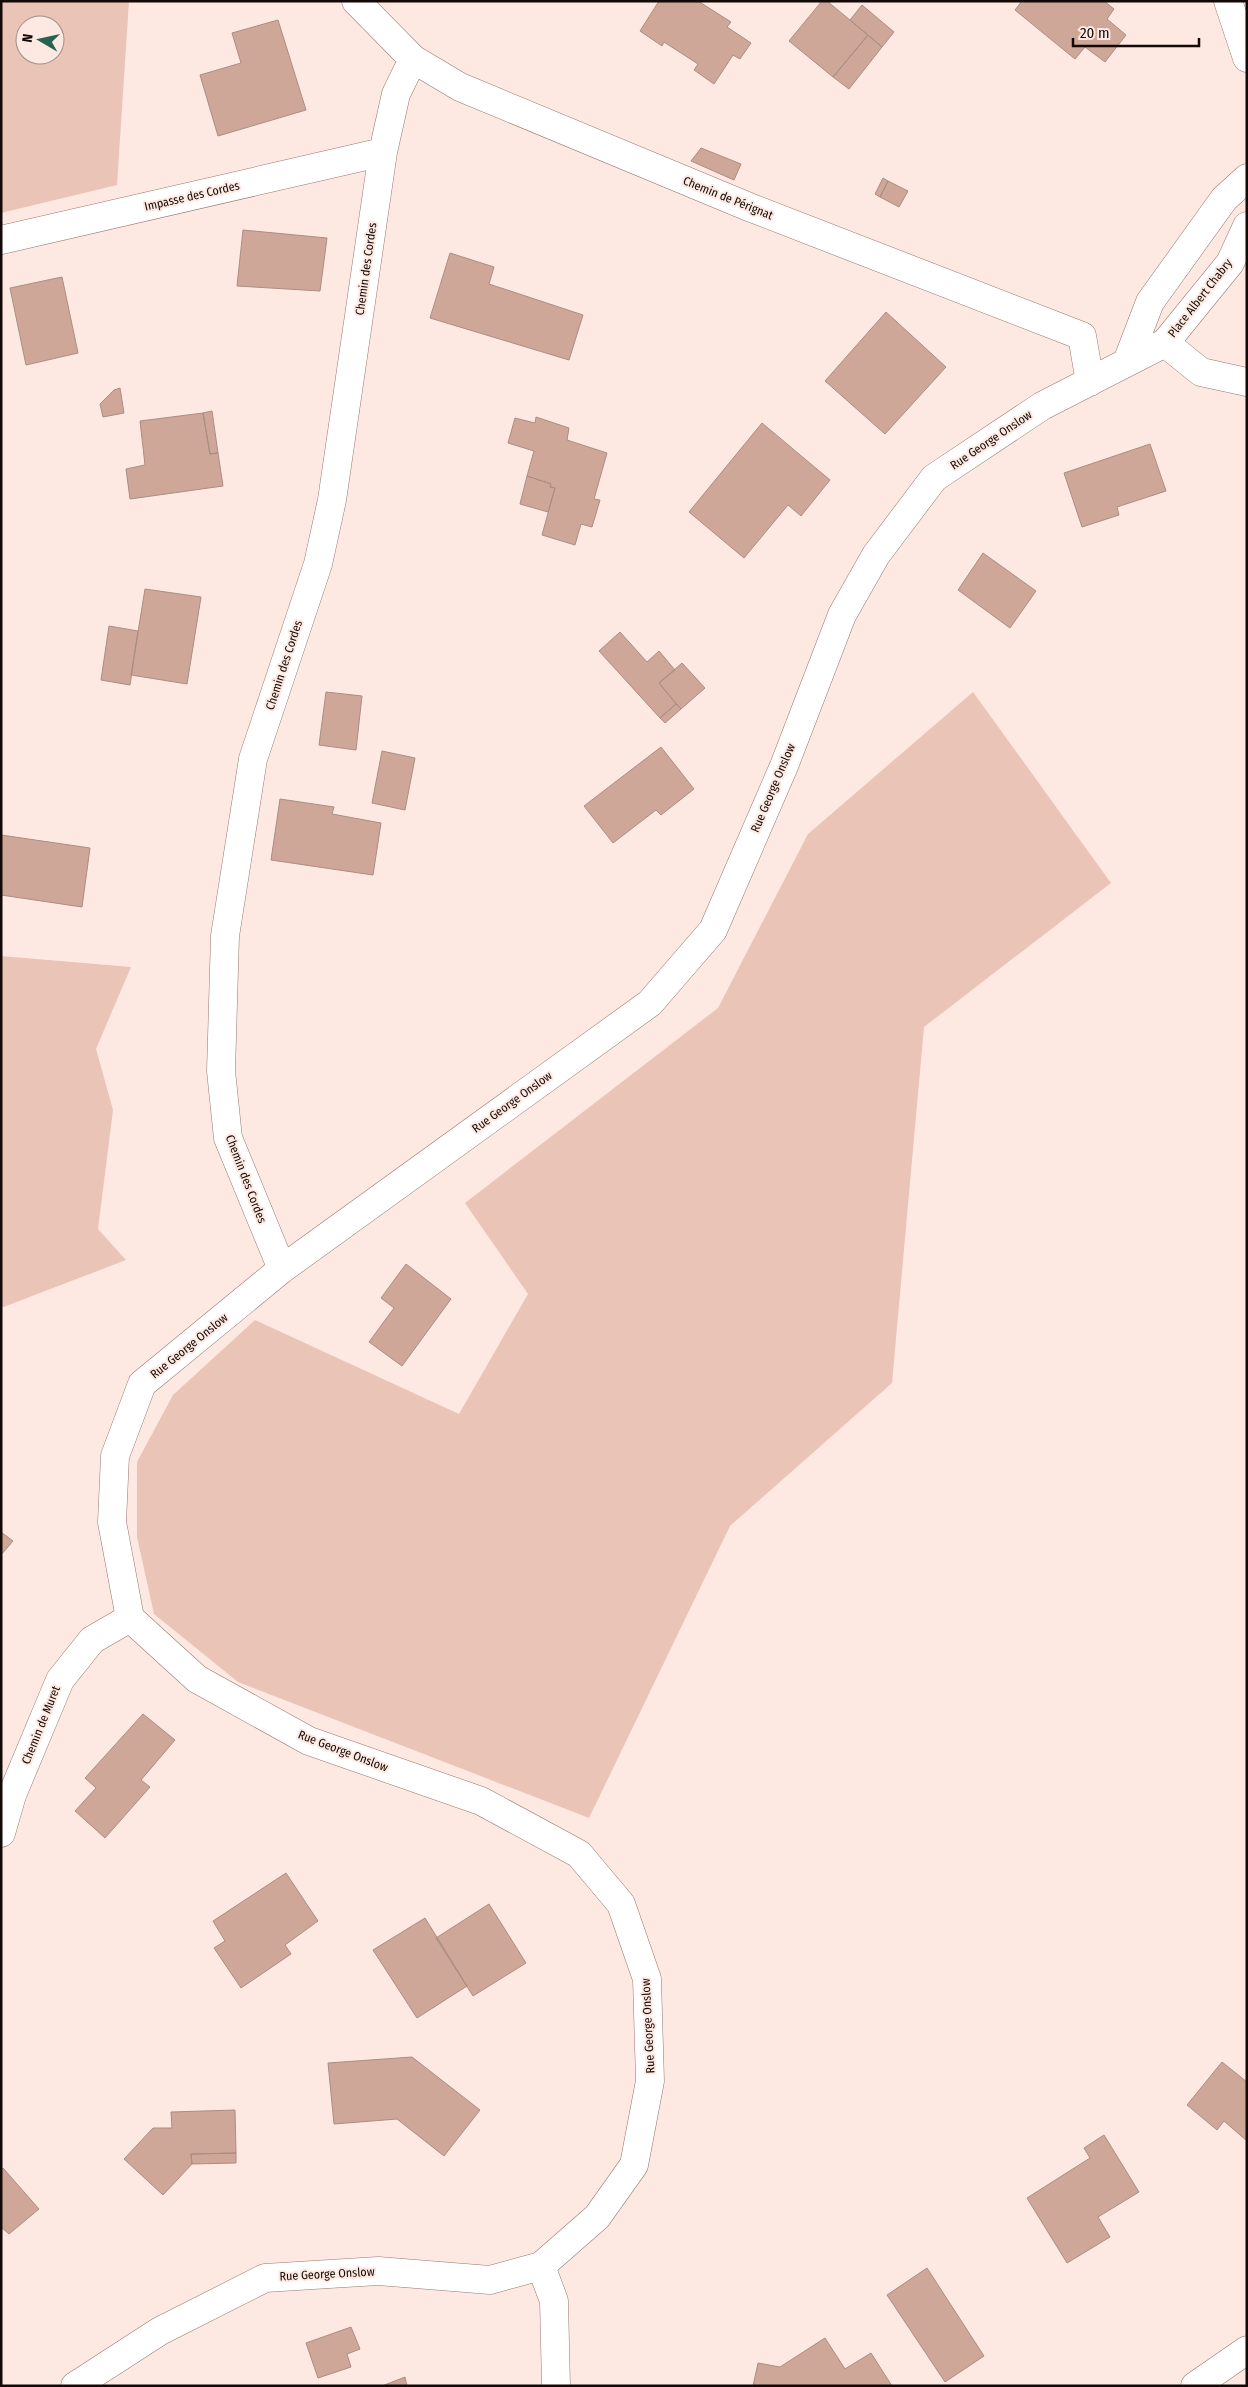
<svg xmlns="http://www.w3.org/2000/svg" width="1248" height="2387" viewBox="0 0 1248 2387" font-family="'Fira Sans Condensed',sans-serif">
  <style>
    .green { fill: #eac4b7; fill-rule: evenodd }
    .building { fill: #cea799; stroke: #ab8d83 }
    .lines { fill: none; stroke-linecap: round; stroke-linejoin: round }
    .minor-casing { stroke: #96786e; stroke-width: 29 }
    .minor { stroke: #fff; stroke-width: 28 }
    .labels { text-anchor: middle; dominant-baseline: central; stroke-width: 4; stroke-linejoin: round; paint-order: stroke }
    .street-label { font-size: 12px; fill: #130906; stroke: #fde9e2 }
  </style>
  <rect width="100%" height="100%" fill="#fde9e2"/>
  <path class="green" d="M1,1H129L117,185L1,213ZM25,25H55V55H25Z
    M973,692L1111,883L924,1027L892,1383L730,1526L589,1818L238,1682L154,1614L137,1537V1462L173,1395L255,1320L459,1414L528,1294L465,1203L718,1008L808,834Z
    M1,956L131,967L96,1049L113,1110L98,1229L126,1260L1,1308Z"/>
  <path class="building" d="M659,1H698L731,22L727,27L751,43L740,59L733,55L714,84L694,70L698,64L664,42L662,46L640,31Z
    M822,1H827L868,35L833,77L789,41Z
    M1022,1H1104L1114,9L1107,19L1126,35L1105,62L1085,47L1075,59L1015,10Z
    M862,5L894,32L882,47L850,20Z
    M278,20L306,110L218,136L200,75L241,63L232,33Z
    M868,35L882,47L849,89L833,77Z
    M701,148L741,164L734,180L691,161Z
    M883,178L888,181L880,197L875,194Z
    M888,181L908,191L899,207L880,197Z
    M243,230L327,238L320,291L237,286Z
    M450,253L494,267L489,284L583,315L569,360L430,318Z
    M62,277L78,353L26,365L10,288Z
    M886,312L946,367L885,434L825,381Z
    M120,388L124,413L103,417L100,404L114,390Z
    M212,411L218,453L210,454L203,413Z
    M203,413L210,454L218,453L223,486L130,499L126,469L145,465L140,421Z
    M536,417L569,428L567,440L607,453L594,499L600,500L592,527L581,524L575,545L542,535L555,488L550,487L551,484L527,476L534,451L508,443L515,418L535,423Z
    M762,423L830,480L801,516L788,505L744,558L689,512Z
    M1150,444L1166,491L1117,507L1119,515L1082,527L1064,473Z
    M527,476L551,484L550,487L555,488L548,512L520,504Z
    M983,553L1036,591L1010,628L958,590Z
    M145,589L201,597L187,684L131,675Z
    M109,626L138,631L130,685L101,680Z
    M620,632L647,662L659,651L675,670L659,683L676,704L660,718L599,651Z
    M682,663L705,688L681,709L659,683Z
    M326,692L362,696L356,750L319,745Z
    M676,704L681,709L665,723L660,718Z
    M661,747L694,789L661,815L656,810L613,843L584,806Z
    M382,751L415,758L405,810L372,803Z
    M280,799L334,807L332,814L381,823L373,875L271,860Z
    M1,835L90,848L82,907L1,895Z
    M406,1264L451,1299L402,1366L369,1342L394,1308L381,1298Z
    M1,1532L13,1541L1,1555Z
    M143,1714L175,1740L141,1780L150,1787L105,1838L75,1811L96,1788L85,1778Z
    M286,1873L318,1921L285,1945L291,1954L241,1988L214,1948L225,1941L213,1921Z
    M489,1904L526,1963L473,1996L436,1938Z
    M425,1918L467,1986L417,2018L373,1950Z
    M412,2057L480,2110L444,2156L397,2119L334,2124L328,2063Z
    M1222,2062L1247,2082V2141L1224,2121L1217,2130L1187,2105Z
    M235,2110L236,2153L191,2154L192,2164L163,2195L124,2159L153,2128H172L171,2112Z
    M1104,2135L1139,2192L1098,2217L1110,2237L1067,2263L1027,2198L1090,2158L1084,2148Z
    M236,2153V2163L192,2164L191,2154Z
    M3,2168L39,2209L9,2234L1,2227V2169Z
    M927,2268L984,2356L945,2382L887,2295Z
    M351,2327L360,2349L347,2354L351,2367L318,2378L306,2343Z
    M825,2338L845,2369L871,2353L892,2386H753L758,2363L780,2367Z
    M405,2377L407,2386H382Z"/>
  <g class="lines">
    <defs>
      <path id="minor" d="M356,1L413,59L460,87L749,207L1082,336L1090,382
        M1228,1L1247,58
        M1,240L383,152
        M1165,343L1201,372L1247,382
        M1127,362L1150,302L1224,199L1247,178
        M282,1269L228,1138L221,1071L225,936L253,759L318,564L332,500L383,152L396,94L413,59
        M1,1833L12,1795L60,1680L92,1640L130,1618
        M541,2266L554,2301L556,2386
        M75,2386L160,2331L265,2278L378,2271L490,2280L541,2266L597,2217L634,2165L650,2081L647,1979L621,1904L579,1854L481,1801L309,1741L197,1679L130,1618L112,1522L115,1456L142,1384L282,1269L650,1003L713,930L784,766L842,615L876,555L934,478L1042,406L1165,343L1230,263L1247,226
        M1195,2386L1247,2350"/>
    </defs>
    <use href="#minor" class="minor-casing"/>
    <use href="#minor" class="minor"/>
  </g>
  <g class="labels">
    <g class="street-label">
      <text transform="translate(192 196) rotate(-13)">Impasse des Cordes</text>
      <text transform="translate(728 198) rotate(22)">Chemin de Pérignat</text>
      <text transform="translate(366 269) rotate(-82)">Chemin des Cordes</text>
      <text transform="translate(1200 298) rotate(-52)">Place Albert Chabry</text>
      <text transform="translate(991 440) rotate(-34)">Rue George Onslow</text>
      <text transform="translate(284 665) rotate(-72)">Chemin des Cordes</text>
      <text transform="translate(773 788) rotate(-67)">Rue George Onslow</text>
      <text transform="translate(512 1102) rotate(-36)">Rue George Onslow</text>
      <text transform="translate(246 1179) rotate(69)">Chemin des Cordes</text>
      <text transform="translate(189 1346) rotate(-39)">Rue George Onslow</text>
      <text transform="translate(41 1725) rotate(-68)">Chemin de Muret</text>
      <text transform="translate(343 1751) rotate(21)">Rue George Onslow</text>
      <text transform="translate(648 2026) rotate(-93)">Rue George Onslow</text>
      <text transform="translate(327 2274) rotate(-3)">Rue George Onslow</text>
    </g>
  </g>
  <rect width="1248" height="2387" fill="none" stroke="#130906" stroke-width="5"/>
  <g transform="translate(40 40) rotate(279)"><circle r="24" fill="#fde9e2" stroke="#9f8f8a"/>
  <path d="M0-4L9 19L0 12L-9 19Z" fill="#25634f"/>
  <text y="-8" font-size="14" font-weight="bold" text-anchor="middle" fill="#130906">N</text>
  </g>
  <path d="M1073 38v8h126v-8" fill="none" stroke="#130906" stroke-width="2.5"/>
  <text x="1080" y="38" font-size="15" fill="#130906" stroke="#fde9e2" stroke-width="4" paint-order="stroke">20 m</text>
</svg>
